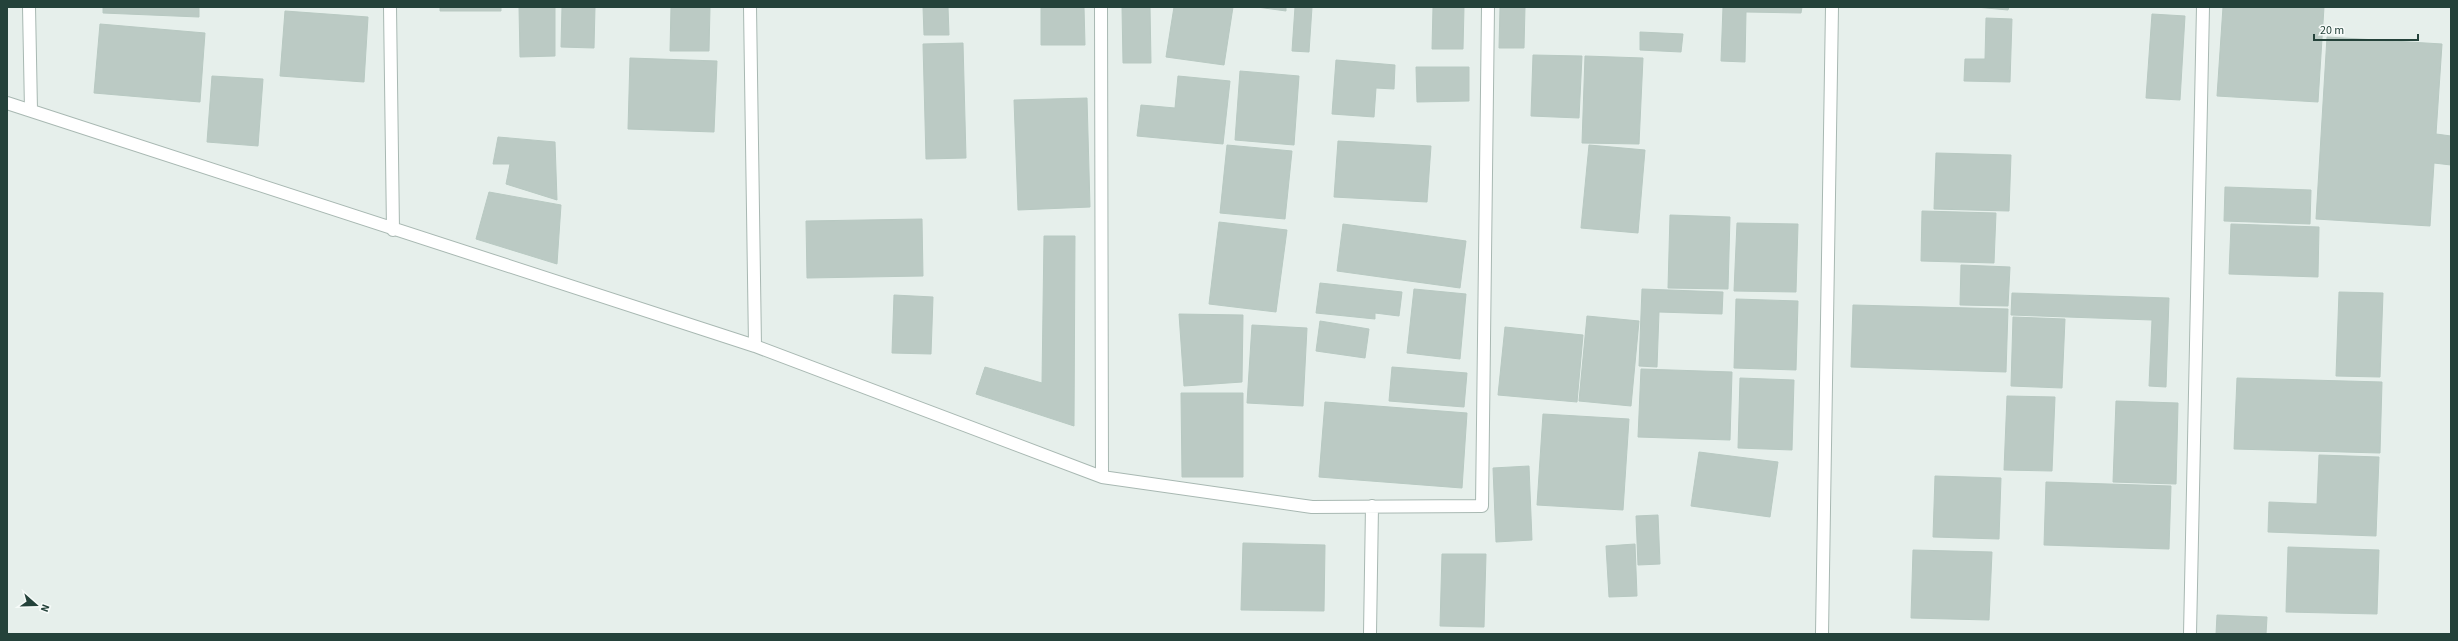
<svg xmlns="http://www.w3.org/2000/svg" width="2458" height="641" viewBox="0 0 2458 641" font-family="'Source Sans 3',sans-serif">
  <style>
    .building { fill: #bbcac4; stroke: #b8c9c2 }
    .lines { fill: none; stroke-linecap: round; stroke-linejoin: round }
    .minor-casing { stroke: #a8b8b2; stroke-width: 14 }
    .minor { stroke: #fff; stroke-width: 12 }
  </style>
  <rect width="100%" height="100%" fill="#e6efeb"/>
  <path class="building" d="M103,7H199V17L103,13Z
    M440,7H501V11H440Z
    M519,7H555V56L520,57Z
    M562,7H595L594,48L561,47Z
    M671,7H710L709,51H670Z
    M923,7H948L949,35H924Z
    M1041,7H1084L1085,45H1041Z
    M1122,7H1150L1151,63H1123Z
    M1174,7H1233L1224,65L1166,57Z
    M1257,7H1286V11Z
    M1295,7H1312L1309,52L1292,51Z
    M1433,7H1464L1463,49H1432Z
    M1500,7H1525L1524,48H1499Z
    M1723,7H1802L1801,13L1746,12L1745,62L1721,61Z
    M1976,7H2009L2008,10Z
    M2223,7H2324L2318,102L2217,96Z
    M285,11L368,17L364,82L280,76Z
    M2152,14L2185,16L2180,100L2146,98Z
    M1986,18L2012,19L2010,82L1964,81L1965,59H1985Z
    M100,24L205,33L200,102L94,93Z
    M1640,32L1683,34L1681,52L1640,50Z
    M2327,37L2442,44L2436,134L2451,136V165L2434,163L2430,226L2316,219Z
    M963,43L966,158L926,159L923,44Z
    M1533,55L1582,56L1579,118L1531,116Z
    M1585,56L1643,58L1639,144L1582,143Z
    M630,58L717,61L714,132L628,129Z
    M1336,60L1395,65L1394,89L1376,88L1374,117L1332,114Z
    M1416,67H1469V101L1417,102Z
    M1240,71L1299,76L1294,145L1235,140Z
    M212,76L263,79L258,146L207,142Z
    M1178,76L1230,81L1223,144L1137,136L1141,105L1175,108Z
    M1087,98L1090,207L1018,210L1014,100Z
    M498,137L555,142L557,200L506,184L510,164H493Z
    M1338,141L1431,146L1427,202L1334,197Z
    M1227,145L1292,151L1285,219L1220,213Z
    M1589,145L1645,150L1638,233L1581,228Z
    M1936,153L2011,155L2009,211L1934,209Z
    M2225,187L2311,190L2310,224L2224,221Z
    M489,192L561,205L557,264L476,239Z
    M1922,211L1996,213L1994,263L1921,261Z
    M1670,215L1730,217L1728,289L1668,288Z
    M922,219L923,276L807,278L806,221Z
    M1219,222L1287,230L1276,312L1209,304Z
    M1737,223L1798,224L1796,292L1734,291Z
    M1343,224L1466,241L1460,288L1337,271Z
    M2231,224L2319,227L2318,277L2229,274Z
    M1044,236H1075L1074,426L976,394L985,367L1042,383Z
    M1961,265L2010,267L2008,306L1960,305Z
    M1320,283L1402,292L1399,316L1375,313V319L1316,313Z
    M1414,289L1466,294L1460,359L1407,353Z
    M1642,289L1723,292L1722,314L1659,312L1657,367L1639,366Z
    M2339,292L2383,293L2380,377L2336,376Z
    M2012,293L2169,298L2166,387L2149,386L2152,320L2011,315Z
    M894,295L933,297L931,354L892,353Z
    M1736,299L1798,301L1796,370L1734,368Z
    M1853,305L2008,309L2006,372L1851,367Z
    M1179,314L1243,315L1242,382L1184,386Z
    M1587,316L1639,321L1631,406L1579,401Z
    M2013,317L2065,319L2062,388L2011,386Z
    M1320,321L1369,329L1365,358L1316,351Z
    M1252,325L1307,328L1303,406L1247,403Z
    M1505,327L1583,335L1577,402L1498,395Z
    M1392,367L1467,373L1464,407L1389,401Z
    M1641,369L1732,372L1730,440L1638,437Z
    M1740,378L1794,380L1792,450L1738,448Z
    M2237,378L2382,382L2380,453L2234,449Z
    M1181,393H1243V477H1182Z
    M2007,396L2055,397L2052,471L2004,470Z
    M2116,401L2178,403L2176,484L2113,482Z
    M1325,402L1467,413L1462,488L1319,477Z
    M1543,414L1629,419L1623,510L1537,505Z
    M1699,452L1778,462L1770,517L1691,506Z
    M2319,455L2379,457L2376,536L2268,532L2269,502L2317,504Z
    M1529,466L1532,540L1496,542L1493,468Z
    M1935,476L2001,478L1999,539L1933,537Z
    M2046,482L2171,486L2169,549L2044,545Z
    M1658,515L1660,564L1638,565L1636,516Z
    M1243,543L1325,545L1324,611L1241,610Z
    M1635,544L1637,596L1609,597L1606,546Z
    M2288,547L2379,550L2377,614L2286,612Z
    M1913,550L1992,552L1989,620L1911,618Z
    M1442,554H1486L1484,627L1440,626Z
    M2217,615L2267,617L2266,634H2216Z"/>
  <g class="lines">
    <defs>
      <path id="minor" d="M29,7L31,110
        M390,7L393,230
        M750,7L755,346
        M1101,7L1102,477
        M7,103L755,346L1102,477L1312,507L1482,506L1488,7
        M1370,634L1372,506
        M1822,634L1832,7
        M2190,634L2203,7"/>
    </defs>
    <use href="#minor" class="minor-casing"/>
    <use href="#minor" class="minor"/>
  </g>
  <rect width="2458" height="641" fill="none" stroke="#24423a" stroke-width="16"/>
  <g transform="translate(36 605) rotate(110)" stroke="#f7fbf9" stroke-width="3" paint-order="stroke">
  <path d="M0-3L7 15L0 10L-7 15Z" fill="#24423a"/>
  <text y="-6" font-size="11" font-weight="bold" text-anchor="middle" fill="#24423a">N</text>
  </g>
  <path d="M2314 34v6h104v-6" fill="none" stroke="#24423a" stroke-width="2"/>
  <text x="2320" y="34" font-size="12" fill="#24423a" stroke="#f7fbf9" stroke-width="3" paint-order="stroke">20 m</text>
</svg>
